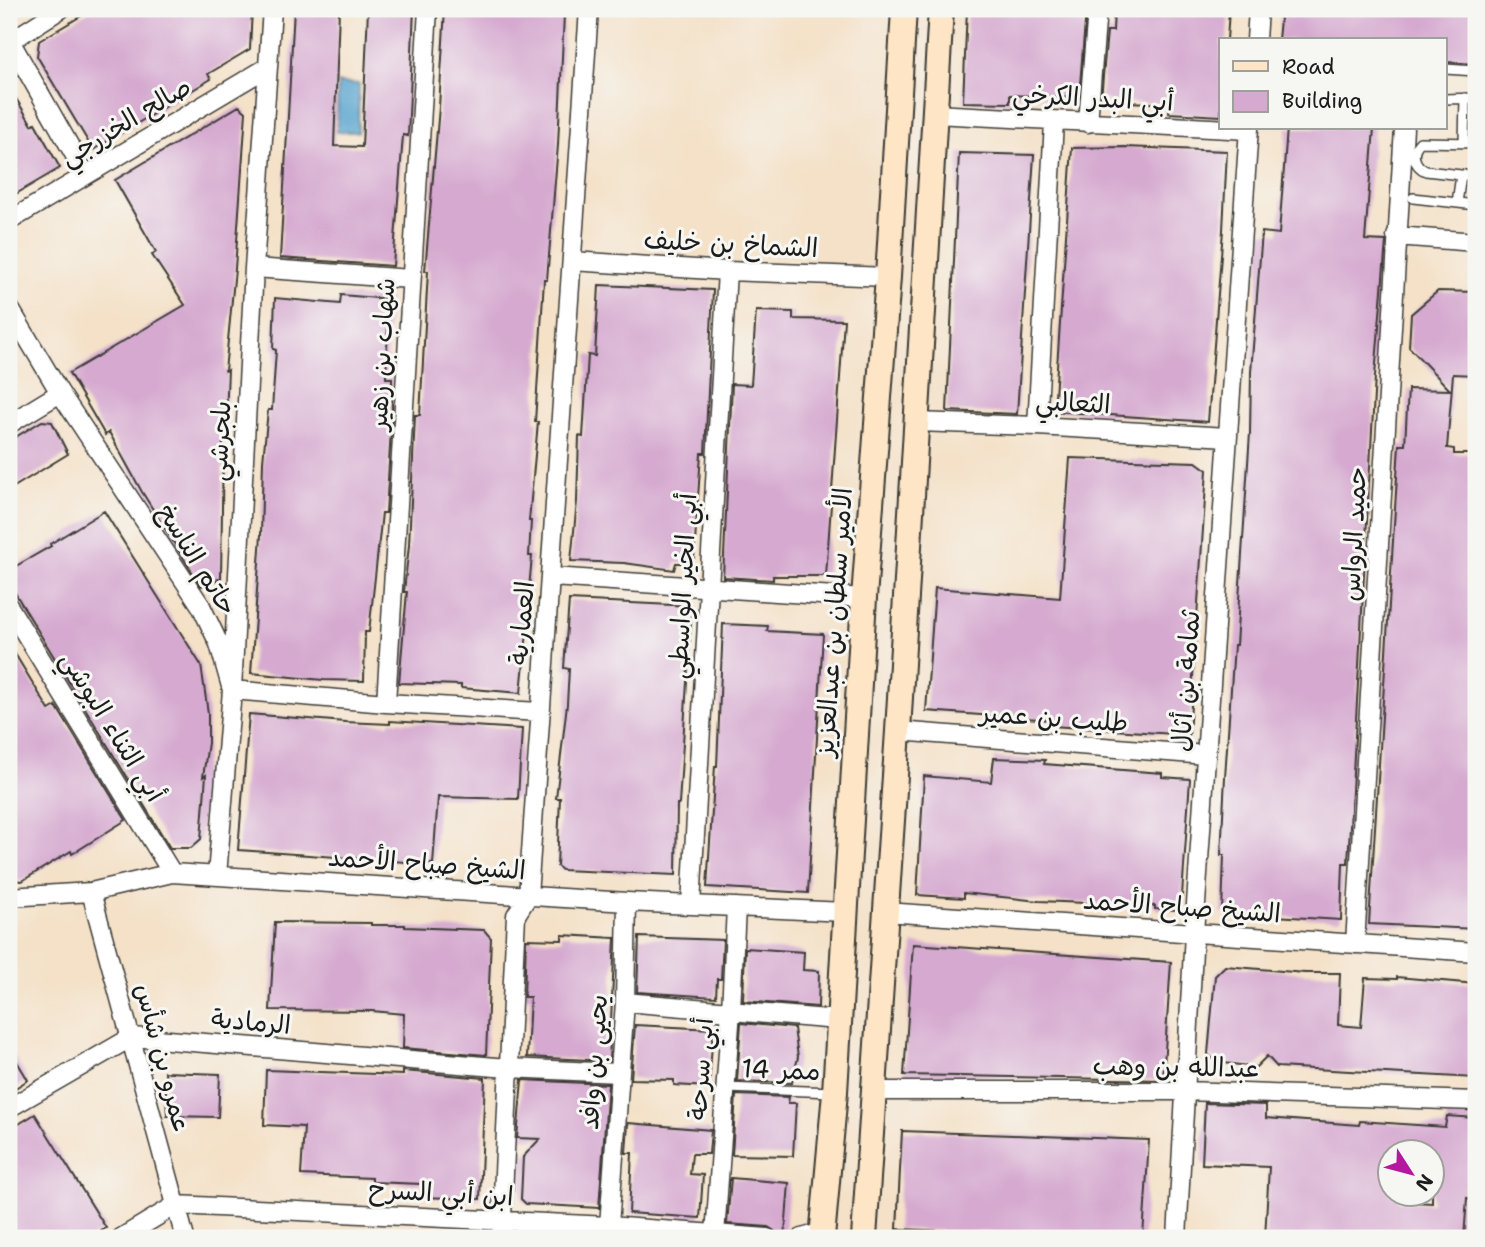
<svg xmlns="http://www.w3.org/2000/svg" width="1485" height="1247" viewBox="0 0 1485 1247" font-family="'Shantell Sans','Playpen Sans Arabic',sans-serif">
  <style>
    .water { fill: #55a2ce; stroke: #385f75; stroke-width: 2 }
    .building { fill: #d6aad0; fill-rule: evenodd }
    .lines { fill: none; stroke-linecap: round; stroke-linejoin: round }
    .lane-casing { stroke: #3c3a36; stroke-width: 12 }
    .street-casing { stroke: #3c3a36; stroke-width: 21 }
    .secondary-casing { stroke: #3c3a36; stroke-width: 28 }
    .lane { stroke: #fff; stroke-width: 9 }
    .street { stroke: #fff; stroke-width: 18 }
    .secondary { stroke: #fde5c5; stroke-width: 24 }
    .labels { text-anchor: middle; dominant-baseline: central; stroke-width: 6; stroke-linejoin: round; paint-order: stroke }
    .street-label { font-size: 26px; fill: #1c1c1c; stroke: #f6f6f2 }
  </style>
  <rect width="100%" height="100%" fill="#f6f6f2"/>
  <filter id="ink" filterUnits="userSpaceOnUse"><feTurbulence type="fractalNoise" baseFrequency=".0143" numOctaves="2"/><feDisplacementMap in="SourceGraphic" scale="14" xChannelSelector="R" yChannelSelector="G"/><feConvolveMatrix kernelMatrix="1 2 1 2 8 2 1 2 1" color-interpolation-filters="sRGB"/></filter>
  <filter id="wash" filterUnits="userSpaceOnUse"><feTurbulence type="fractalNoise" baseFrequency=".00686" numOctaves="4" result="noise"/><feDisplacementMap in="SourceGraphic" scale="28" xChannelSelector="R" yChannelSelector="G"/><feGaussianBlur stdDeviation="1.57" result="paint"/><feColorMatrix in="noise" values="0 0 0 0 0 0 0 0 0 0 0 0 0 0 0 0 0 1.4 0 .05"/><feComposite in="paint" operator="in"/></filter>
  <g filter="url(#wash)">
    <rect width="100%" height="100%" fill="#f4e1c8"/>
    <path class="water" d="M338,83L359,84L358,132H337Z"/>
    <g id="blocks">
      <path class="building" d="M93,9H252L250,49L208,74L211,79L93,150L37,56L39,41Z
        M294,9H339L334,146L362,147L368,9H414L408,136L403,135L393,266L280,258Z
        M445,9L564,14L558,145L547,280H544L535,422H538L529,521H531L529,556H532L528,600H530L521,693L461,688V685L399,683L407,592H404L409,545L415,415H420L428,271H425L439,107Z
        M967,9H1086L1079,98L1010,95V103L963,102Z
        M1114,9H1229L1227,40H1221V116L1169,113L1170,104L1107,101V99H1101L1107,31H1113Z
        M1281,9H1471L1476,17V64L1445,62V40H1278Z
        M9,87L32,125L35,123L60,168L9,198Z
        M239,106L246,112L235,269L225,371L228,370L225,440L223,441L221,578L201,586L142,492L109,432L105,435L69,373L185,305L152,255L156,252L115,180Z
        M1287,128H1374L1365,240L1386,241L1375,376L1348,863H1343L1341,920L1222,913L1224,855H1221L1225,777L1234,645H1236L1250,433L1251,372L1262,232L1279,234Z
        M1125,147L1227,151L1223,230L1208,422L1054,411L1072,148Z
        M959,153L1034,155L1017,414L947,411Z
        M599,285L713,290L705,453H701L694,558L687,563H676L674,570L624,563L571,561L577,501L579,436L583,437L588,355L595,356Z
        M1438,291L1476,292V375L1453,374L1447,448L1454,449V454H1476V929L1369,924L1399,445H1405L1408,389L1450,390L1409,347L1411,314Z
        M341,295L389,299L386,378H392V413L386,513H382L369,632H365L364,681L323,680L251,673L261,535L263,461L268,410H272L276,350L273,349L275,298L340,304Z
        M756,311L793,312V319L844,320L826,576H773V580L723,577L732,384L751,385Z
        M42,421L52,422L68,454L9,490V441Z
        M1070,458L1196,462L1207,470L1189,735L1052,726V720L926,711L935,588L1060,598Z
        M104,511L201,665L208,713V743L203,777L206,775L201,839L191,848H170L9,583V570L51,546L50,544Z
        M569,600L692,606L679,804H677L676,875L562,870L557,866L560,798H556L567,704L569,669L564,668Z
        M723,624L768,626L767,631L823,634L808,893L707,887L715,766H717Z
        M9,644L49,710L56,706L126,820L72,854L71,851L22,881L13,880L9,873Z
        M249,714L345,722L390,724V721L522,729L518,799L438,797L433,864L238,850Z
        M994,758L1045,760L1044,764L1162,773V777L1190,779L1181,910L1155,909V906L1039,901L964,893V898L917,895L924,776L991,782Z
        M275,922L371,923V925H405V927L484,930L491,938L486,1055L403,1048L404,1014L372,1011L270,1010Z
        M562,935L615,938L609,1061L527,1057L530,997H524L526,939L562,940Z
        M639,937L723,940L721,979H717L716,997L637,992Z
        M913,944L1171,962L1163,1080L904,1075Z
        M745,948L804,952L803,970L819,971L818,1007L743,1001Z
        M1225,966L1305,973H1340L1338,1025L1361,1027L1365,978L1397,979V977L1476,984V1078L1277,1067L1267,1056L1256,1067L1216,1062L1208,1054L1215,976Z
        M741,1023L794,1028L798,1057L792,1083L737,1081Z
        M635,1025L713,1029L709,1087L674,1085V1080L631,1079Z
        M9,1048L28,1080L9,1092Z
        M266,1070L403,1075V1071L485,1078L480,1199L421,1197L422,1184L372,1182V1178L301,1175L304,1127L264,1125Z
        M165,1072L220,1074L218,1117L167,1116Z
        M522,1080L608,1084L599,1208L526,1204L521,1199L523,1157L540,1139L517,1138Z
        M736,1095L789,1097L788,1103H796L793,1156L732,1155Z
        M1205,1103L1266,1105V1118L1359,1125L1360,1121L1445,1127L1447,1116L1476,1118L1472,1199L1467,1198L1464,1238L1395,1236V1238H1265L1269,1167L1202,1164ZM1390,1152H1432V1203L1398,1201L1399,1194H1390Z
        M35,1114L106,1228L90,1238H9V1130Z
        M628,1123L711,1130L709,1154H692L690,1174L703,1175L700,1218L629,1213L632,1153H626Z
        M902,1131L1149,1140L1143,1238L897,1229Z
        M731,1178L789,1183L785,1233L776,1232L768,1227L727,1224Z"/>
    </g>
  </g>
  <g filter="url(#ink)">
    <use href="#blocks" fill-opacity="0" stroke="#3c3a36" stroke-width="2"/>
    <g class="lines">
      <defs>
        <path id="lane" d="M1445,69L1476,71
          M1445,99L1476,98
          M1464,143L1465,98
          M1461,175L1426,171C1414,166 1410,152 1420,142L1476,143
          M1413,198L1476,205
          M1457,203L1461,175H1476
          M726,1088L833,1092"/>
        <path id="street" d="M9,39L86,175
          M1256,40L1258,9
          M9,42L61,9
          M934,114L1249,130
          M1088,123L1097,9
          M9,221L268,67
          M1396,236L1476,242
          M572,261L727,271L888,277
          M254,268L411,279
          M9,307L60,393L201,606L219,644L232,690L386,703L540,712
          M916,422L1037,426L1228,437
          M9,424L60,393
          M1037,426L1054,122
          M552,577L864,598
          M9,607L172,873
          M386,703L428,9
          M898,731L1206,755
          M217,876L232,690L254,268L272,9
          M91,892L185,1238
          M9,897L91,892L172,873L627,902L845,912
          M691,905L727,271
          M885,912L1476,952
          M1355,944L1404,128
          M625,1002L838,1020
          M875,1091H1185L1476,1101
          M9,1108L132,1037L508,1068L618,1073
          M609,1226L625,1002L627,902
          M715,1235L731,1010L736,907
          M121,1238L176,1205L609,1226L767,1238
          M501,1238L516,915L528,896L589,9
          M802,1238L823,1232
          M1177,1238L1194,933L1249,128"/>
        <path id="secondary" d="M822,1238L835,1092L864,598L888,277L904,9
          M864,1238L898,731L941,9"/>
      </defs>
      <use href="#lane" class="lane-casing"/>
      <use href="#street" class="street-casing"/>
      <use href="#secondary" class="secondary-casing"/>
      <use href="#lane" class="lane"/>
      <use href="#street" class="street"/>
      <use href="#secondary" class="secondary"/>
    </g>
  </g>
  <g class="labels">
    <g class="street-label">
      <text transform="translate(1093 97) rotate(3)">أبي البدر الكرخي</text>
      <text transform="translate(125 121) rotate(-31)">صالح الخزرجي</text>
      <text transform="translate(731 243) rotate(3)">الشماخ بن خليف</text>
      <text transform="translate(381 354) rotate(-87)">شهاب بن زهير</text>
      <text transform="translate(1073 402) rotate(3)">الثعالبي</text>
      <text transform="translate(219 441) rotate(-87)">بلجرشي</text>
      <text transform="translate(1353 534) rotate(-87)">حميد الرواس</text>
      <text transform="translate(198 559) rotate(58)">حاتم الناسخ</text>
      <text transform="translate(682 586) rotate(-87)">أبي الخير الواسطي</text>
      <text transform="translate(833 622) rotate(-86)">الأمير سلطان بن عبدالعزيز</text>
      <text transform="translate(521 623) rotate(-85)">العمارية</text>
      <text transform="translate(1185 681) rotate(-86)">ثمامة بن أثال</text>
      <text transform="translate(1054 717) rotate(4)">طليب بن عمير</text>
      <text transform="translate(113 726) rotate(58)">أبي الثناء البوشي</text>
      <text transform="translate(427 863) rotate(4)">الشيخ صباح الأحمد</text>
      <text transform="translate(1182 906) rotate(4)">الشيخ صباح الأحمد</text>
      <text transform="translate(251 1021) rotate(5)">الرمادية</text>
      <text transform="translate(164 1058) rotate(75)">عمرو بن شأس</text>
      <text transform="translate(593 1062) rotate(-86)">يحيى بن وافد</text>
      <text transform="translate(1176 1066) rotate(1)">عبدالله بن وهب</text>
      <text transform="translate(700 1069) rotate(-86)">أبي سرحة</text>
      <text transform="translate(781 1069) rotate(2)">ممر 14</text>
      <text transform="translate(441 1192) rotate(3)">ابن أبي السرح</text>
    </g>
  </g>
  <rect width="1485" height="1247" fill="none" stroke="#f6f6f2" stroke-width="35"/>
  <rect x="1219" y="38" width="228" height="91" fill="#f6f6f2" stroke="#9f9f9c" stroke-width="2"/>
  <rect x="1233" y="61" width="35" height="10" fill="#fde5c5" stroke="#9f9f9c" stroke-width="2"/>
  <text x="1282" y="74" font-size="21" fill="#1c1c1c">Road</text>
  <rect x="1233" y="91" width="35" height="21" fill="#d6aad0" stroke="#9f9f9c" stroke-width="2"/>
  <text x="1282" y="108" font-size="21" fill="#1c1c1c">Building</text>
  <g transform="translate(1411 1173) rotate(126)"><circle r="33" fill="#f6f6f2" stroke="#9f9f9c" stroke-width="2"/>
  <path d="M0-5L12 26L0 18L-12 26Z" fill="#b5179e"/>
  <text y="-10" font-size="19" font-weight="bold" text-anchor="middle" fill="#1c1c1c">N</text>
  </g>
</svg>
